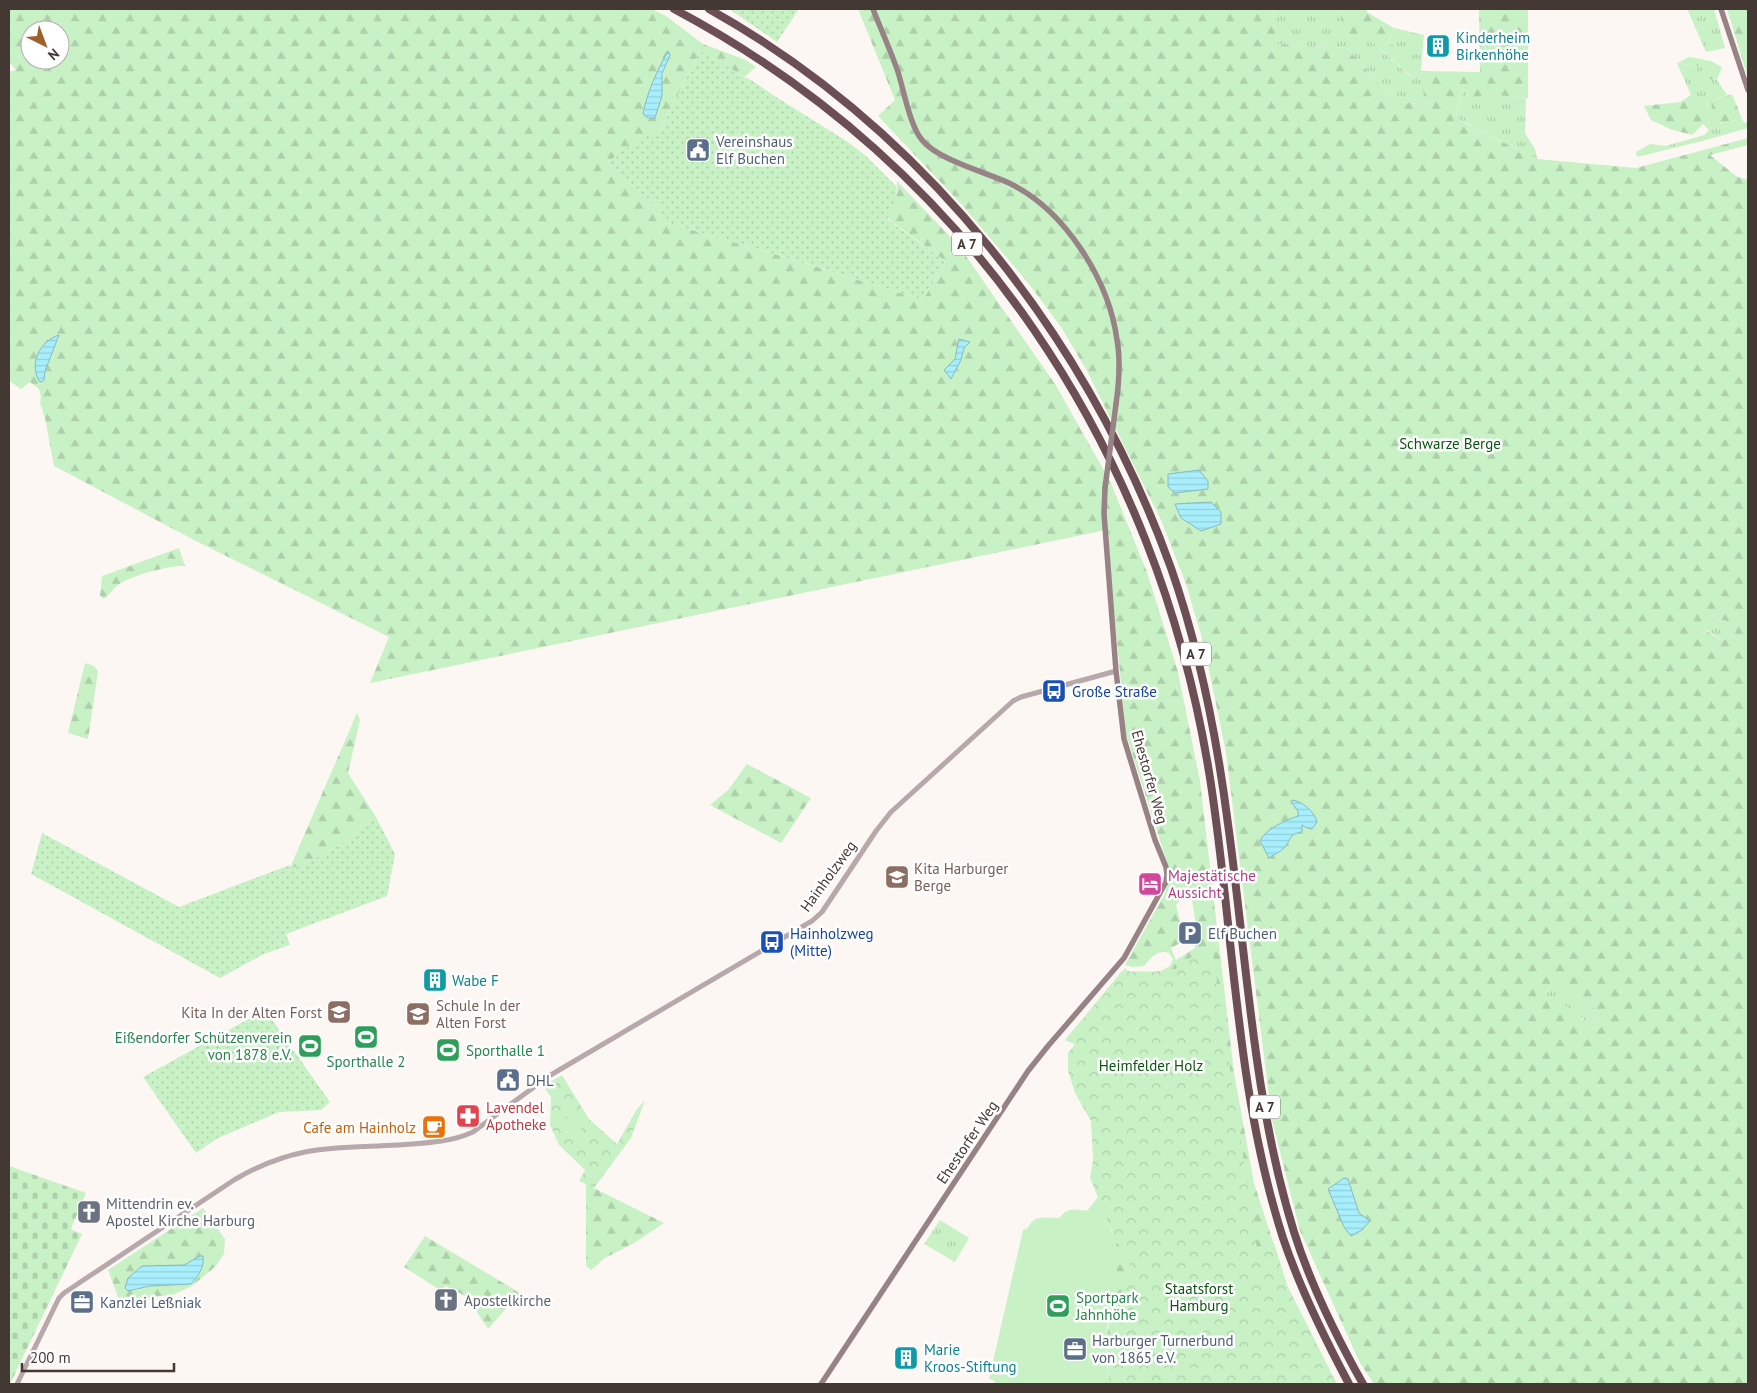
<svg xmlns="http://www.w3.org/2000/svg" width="1757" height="1393" viewBox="0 0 1757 1393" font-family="'PT Sans',sans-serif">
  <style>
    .grass { fill: url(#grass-tufts) }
    .forest { fill: url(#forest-firs); fill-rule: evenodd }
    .cemetery { fill: url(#cemetery-stones) }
    .park { fill: url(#park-crowns) }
    .garden { fill: url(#garden-dots) }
    .pitch { fill: #c8f1c5 }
    .water { fill: url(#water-rules); stroke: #8ab8c0 }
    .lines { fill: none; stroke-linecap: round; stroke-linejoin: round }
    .tertiary { stroke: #b7a8ab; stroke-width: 5 }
    .secondary { stroke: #978285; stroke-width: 5.5 }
    .motorway { stroke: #6c4f55; stroke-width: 8 }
    .secondary-bridge { stroke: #978285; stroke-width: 5.5 }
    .labels { text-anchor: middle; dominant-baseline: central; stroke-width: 5; stroke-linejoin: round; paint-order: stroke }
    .shield { fill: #fff; stroke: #7c7470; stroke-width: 1 }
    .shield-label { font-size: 14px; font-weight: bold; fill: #443833 }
    .culture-label { font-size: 15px; fill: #0d838f; stroke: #fff; text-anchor: start }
    .service-label { font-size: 15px; fill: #4e5e75; stroke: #fff; text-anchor: start }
    .park-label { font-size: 15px; fill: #0c5511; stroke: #fff }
    .transit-label { font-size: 15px; fill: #164399; stroke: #fff; text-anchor: start }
    .street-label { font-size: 15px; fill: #443833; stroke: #fff }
    .education-label { font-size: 15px; fill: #785e54; stroke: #fff; text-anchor: start }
    .hotel-label { font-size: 15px; fill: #b23c85; stroke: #fff; text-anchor: start }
    .leisure-label { font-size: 15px; fill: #27864d; stroke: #fff; text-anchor: start }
    .health-label { font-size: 15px; fill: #be3a42; stroke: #fff; text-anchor: start }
    .food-label { font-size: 15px; fill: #c56008; stroke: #fff; text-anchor: end }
    .worship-label { font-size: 15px; fill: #5b616d; stroke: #fff; text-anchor: start }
  </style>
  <defs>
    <pattern id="grass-tufts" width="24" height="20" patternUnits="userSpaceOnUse" patternTransform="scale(1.25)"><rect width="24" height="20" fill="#c8f1c5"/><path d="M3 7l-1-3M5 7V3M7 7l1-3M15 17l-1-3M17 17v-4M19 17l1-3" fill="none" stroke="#adcfaa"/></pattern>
    <pattern id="forest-firs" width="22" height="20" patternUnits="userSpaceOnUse" patternTransform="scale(1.25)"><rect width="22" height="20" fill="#c8f1c5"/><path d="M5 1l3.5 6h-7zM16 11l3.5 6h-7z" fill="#adcfaa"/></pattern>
    <pattern id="cemetery-stones" width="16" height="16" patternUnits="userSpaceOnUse" patternTransform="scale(1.25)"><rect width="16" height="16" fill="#c8f1c5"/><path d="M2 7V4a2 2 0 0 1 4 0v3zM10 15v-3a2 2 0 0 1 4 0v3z" fill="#adcfaa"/></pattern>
    <pattern id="park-crowns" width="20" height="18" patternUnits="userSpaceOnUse" patternTransform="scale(1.25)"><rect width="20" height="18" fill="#c8f1c5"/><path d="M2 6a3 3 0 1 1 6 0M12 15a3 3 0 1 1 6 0" fill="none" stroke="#adcfaa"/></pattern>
    <pattern id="garden-dots" width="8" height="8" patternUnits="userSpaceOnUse" patternTransform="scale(1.25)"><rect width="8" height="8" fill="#c8f1c5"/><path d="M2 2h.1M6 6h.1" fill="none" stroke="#adcfaa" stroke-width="1.8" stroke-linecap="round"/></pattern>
    <pattern id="water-rules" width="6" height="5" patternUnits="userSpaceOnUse" patternTransform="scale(1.25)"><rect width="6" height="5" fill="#a8effd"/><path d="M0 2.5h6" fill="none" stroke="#92ced9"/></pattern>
  </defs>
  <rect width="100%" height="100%" fill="#fdf7f4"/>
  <path class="grass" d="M1272,9H1340L1342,23L1334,36L1358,33L1376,45L1411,77V65L1389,41L1394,28L1424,35L1421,71L1426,105L1402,102L1390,96L1347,48L1277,44Z
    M1687,9H1714L1725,48L1706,52Z
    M1677,63L1702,67L1706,79L1717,80L1727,95L1711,101L1715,125L1742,119L1744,123L1748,122V128L1706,140L1637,157L1636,152L1650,144L1666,146L1704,135L1709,130L1707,102H1680L1691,95Z
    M1463,91L1526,98L1525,133L1535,149L1537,159L1456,118Z
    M1724,620L1732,625V634L1728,639L1722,640L1705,629V625L1716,621Z
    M1552,983L1563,987L1594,1008V1018L1600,1024L1601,1028L1590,1027L1583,1019L1545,995Z
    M940,1220L969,1238L955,1262L924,1244Z"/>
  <path class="forest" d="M9,9H652L666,16L703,44L746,60L756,67L744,77L724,64L700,51L659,133L608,162L636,189L662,210L658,220L781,256L923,300L945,261L887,218L896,200L897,181L959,246L1055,384L1110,481L1147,572L1178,672L1200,781L1234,1073L1254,1183L1287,1285L1101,1384L1109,1378L1106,1341L1117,1271L1112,1231L1100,1216L1087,1211L1098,1197L1094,1185L1097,1124L1075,1044L1065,1040L1122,971L1159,972L1170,966L1173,959L1169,953C1157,949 1151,958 1144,966L1132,967L1125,965L1164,895L1171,875L1126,734L1106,530L370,683L389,637L194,540L54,466L45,418L40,403L41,396L39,389L30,382L21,389L9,381V72L16,70L9,62ZM30,30H60V60H30ZM670,55L661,79L662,96L643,114C647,95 656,68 670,55ZM1191,894L1195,919V948L1176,960L1171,948L1184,941V925L1180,921L1176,905L1181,899Z
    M858,9H1272L1277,44L1347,48L1390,96L1402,102L1425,105L1421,71L1480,72L1479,9H1528V98L1496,95L1482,105L1463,91L1456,117L1463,122L1537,159L1636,168L1748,138V145L1710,155L1736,176L1748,180V1384H1374L1360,1363L1300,1231L1272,1120L1226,753L1204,645L1186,584L1161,520L1087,371L1061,327L1029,284L962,205L878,116L895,100ZM1724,620L1732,625V634L1728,639L1721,640L1705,630V625L1716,621ZM1552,983L1563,987L1594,1008V1018L1600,1024L1601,1028L1590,1027C1579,1015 1562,1001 1545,995Z
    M1340,9H1367V12L1394,28L1389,41L1411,65L1412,77L1376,45L1358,34L1354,45L1334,36L1342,23Z
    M1727,9H1748V78Z
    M1690,57L1711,61L1722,67L1717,80L1706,79L1702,67L1677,63Z
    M1732,94L1742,119L1714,125L1711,101Z
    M1680,102H1707L1709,130L1703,124L1692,135L1670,129L1651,120L1644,106Z
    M179,548L185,566C169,565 134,575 121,583C114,587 110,594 104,599L100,596L102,576Z
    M85,663L94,666L98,671L88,739L68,733Z
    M357,713L360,720L348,773L376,817L345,842L315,858L289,870Z
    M747,764L811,798L781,843L710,805L728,790Z
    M586,1184L664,1223L634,1243L605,1258L591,1270L586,1266Z
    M203,1208L225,1239L224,1254L216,1266L192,1286L172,1295L160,1296L121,1305L108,1270ZM195,1259L191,1284L150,1286L132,1291L152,1265H184Z
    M425,1236L520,1293L488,1329L467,1297L446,1286L440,1290L404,1267Z"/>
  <path class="cemetery" d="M9,1166L86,1193L71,1229L82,1234L10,1384Z"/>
  <path class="park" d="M1213,954L1257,1249L1274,1243L1287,1285L1337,1384H1101L1109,1378L1112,1351L1100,1346L1098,1338L1116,1330L1130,1262L1116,1241L1090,1178L1093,1160L1091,1121L1075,1093L1068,1071V1053L1075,1044L1065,1040L1123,973L1124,968L1130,972H1152L1175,969L1193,956Z
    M562,1075L589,1119L617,1144L637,1109L645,1100L631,1138L594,1188L579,1181L585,1170L559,1145L550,1125L551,1097L543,1086Z"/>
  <path class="garden" d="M729,9H799L777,42Z
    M700,51L724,64L744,77L751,80L773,95L848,142L867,157L896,186V200L887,219L945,261L923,300L781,256L658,220L662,210L636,189L608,162L646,134L659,133Z
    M376,817L395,854L387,896L286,934L290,945L264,954L220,978L31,874L42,833L179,907L290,865V869L315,858L345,842Z
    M265,1010L330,1102L321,1110L279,1112L218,1138L196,1153L143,1077Z"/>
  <path class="pitch" d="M570,1116L583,1131L572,1140L559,1124Z
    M1070,1210C1083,1209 1097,1211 1105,1221C1131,1255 1108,1302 1106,1340C1105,1353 1108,1366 1109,1379L1101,1384H997L993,1380L989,1379L1023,1230L1028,1228C1033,1214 1047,1218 1059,1218L1065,1212Z"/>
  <path class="water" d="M668,51L670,55L662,74V96L655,118H648L643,114C647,92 657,71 668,51Z
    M59,335L45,371L44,380L42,382L39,381C29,363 40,341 59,335Z
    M959,339L970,342L964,348L961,360L951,379L944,370L955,359Z
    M1199,470L1208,481V489L1175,493L1168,487V474Z
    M1211,502L1221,512V524L1201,531L1181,518L1175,504Z
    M1292,800C1302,801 1315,812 1317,822L1312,829L1307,828L1302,825V832C1288,834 1291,841 1284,848C1280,852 1273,855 1269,858L1260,841C1265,829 1286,820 1298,816V811L1291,802Z
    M1344,1178L1348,1179L1359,1213L1370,1221L1362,1230L1351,1236L1344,1227L1328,1189Z
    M200,1256H203C205,1266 198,1277 191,1284L150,1286L128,1291L125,1288L128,1278L142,1266L184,1265Z"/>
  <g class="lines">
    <path class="tertiary" d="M17,1384L59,1298L64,1293L234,1180C256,1167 280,1157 305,1152C335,1146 367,1147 397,1145C423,1143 449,1143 473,1132L549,1076L812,921L822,912L876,831L891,812L1013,701L1021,697L1116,671"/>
    <path class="secondary" d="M873,9C881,30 891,51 898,72C904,91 910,126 922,140C938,160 985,172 1009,183C1065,210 1109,280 1117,340C1121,362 1119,383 1116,404
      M1721,9L1748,90
      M821,1384L1028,1071L1048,1046L1124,958L1166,882L1167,875L1166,867L1155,840L1124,739L1116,671L1104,514L1105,488"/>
    <path class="motorway" d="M674,9C970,166 1158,449 1210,778C1234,931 1235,1089 1283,1238C1300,1289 1324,1337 1349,1384
      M709,9C924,129 1088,338 1171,568C1200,651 1217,738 1228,824C1247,961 1253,1100 1294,1232C1311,1286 1336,1336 1363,1384"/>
    <path class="secondary-bridge" d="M1105,488L1116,404"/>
  </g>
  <defs>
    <symbol id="building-square" viewBox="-11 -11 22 22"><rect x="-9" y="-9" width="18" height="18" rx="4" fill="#0f9aa8" stroke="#fff"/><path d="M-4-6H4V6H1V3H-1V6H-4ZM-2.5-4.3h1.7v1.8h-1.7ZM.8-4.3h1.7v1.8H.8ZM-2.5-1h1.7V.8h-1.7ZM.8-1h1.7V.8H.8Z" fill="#fff"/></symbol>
    <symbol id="civic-square" viewBox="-11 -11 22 22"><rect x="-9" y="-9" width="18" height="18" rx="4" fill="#5c6f8a" stroke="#fff"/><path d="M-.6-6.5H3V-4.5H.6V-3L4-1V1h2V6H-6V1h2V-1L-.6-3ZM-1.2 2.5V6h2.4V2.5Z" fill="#fff"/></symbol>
    <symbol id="bus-square" viewBox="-11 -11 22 22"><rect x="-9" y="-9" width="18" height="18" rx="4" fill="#1a4fb4" stroke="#fff"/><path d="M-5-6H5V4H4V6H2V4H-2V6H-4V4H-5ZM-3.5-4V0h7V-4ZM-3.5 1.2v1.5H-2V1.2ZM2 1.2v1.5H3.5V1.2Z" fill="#fff"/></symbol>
    <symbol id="school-square" viewBox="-11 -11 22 22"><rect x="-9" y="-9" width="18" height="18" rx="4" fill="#8d6e63" stroke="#fff"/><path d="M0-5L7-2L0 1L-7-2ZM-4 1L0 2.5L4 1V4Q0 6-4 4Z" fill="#fff"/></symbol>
    <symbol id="hotel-square" viewBox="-11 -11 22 22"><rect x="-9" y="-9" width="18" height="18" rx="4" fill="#d1479c" stroke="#fff"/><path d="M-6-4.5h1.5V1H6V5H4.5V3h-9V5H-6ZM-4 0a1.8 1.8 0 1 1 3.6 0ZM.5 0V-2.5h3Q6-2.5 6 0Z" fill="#fff"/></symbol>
    <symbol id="parking-square" viewBox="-11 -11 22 22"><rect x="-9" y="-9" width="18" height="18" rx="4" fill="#5c6f8a" stroke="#fff"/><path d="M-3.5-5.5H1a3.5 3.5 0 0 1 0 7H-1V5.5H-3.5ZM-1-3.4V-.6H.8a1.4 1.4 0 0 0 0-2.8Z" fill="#fff"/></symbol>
    <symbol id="stadium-square" viewBox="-11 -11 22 22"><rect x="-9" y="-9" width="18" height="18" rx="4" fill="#2e9e5b" stroke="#fff"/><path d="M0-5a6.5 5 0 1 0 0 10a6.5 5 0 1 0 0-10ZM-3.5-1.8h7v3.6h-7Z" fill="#fff"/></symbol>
    <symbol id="pharmacy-square" viewBox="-11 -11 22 22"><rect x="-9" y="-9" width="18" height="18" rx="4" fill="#e0444e" stroke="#fff"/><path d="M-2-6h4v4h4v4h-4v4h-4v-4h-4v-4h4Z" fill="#fff"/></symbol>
    <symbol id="cafe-square" viewBox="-11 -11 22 22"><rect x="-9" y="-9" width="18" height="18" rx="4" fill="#e8710a" stroke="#fff"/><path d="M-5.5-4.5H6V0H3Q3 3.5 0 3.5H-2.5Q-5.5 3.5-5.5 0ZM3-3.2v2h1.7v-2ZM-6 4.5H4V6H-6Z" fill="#fff"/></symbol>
    <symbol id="church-square" viewBox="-11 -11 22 22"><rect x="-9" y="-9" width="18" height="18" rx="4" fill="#6b7280" stroke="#fff"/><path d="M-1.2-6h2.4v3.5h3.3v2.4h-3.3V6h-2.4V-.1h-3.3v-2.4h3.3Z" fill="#fff"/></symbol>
    <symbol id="office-square" viewBox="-11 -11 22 22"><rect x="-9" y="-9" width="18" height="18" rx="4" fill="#5c6f8a" stroke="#fff"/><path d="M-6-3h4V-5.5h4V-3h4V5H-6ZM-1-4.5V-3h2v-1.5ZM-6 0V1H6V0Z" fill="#fff"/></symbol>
  </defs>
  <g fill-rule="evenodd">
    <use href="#building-square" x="1424" y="32" width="28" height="28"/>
    <use href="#civic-square" x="684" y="136" width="28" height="28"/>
    <use href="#bus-square" x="1040" y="677" width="28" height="28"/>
    <use href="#school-square" x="883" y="863" width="28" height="28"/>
    <use href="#hotel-square" x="1136" y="870" width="28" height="28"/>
    <use href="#parking-square" x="1176" y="919" width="28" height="28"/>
    <use href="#bus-square" x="758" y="928" width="28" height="28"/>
    <use href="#building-square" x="421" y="966" width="28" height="28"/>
    <use href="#school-square" x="325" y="998" width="28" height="28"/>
    <use href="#school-square" x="404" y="1000" width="28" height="28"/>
    <use href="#stadium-square" x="352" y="1023" width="28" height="28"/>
    <use href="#stadium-square" x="296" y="1032" width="28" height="28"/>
    <use href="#stadium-square" x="434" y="1036" width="28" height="28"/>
    <use href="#civic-square" x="494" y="1066" width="28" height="28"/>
    <use href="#pharmacy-square" x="454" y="1102" width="28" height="28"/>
    <use href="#cafe-square" x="420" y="1113" width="28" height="28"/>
    <use href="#church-square" x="75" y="1198" width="28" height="28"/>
    <use href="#church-square" x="432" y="1286" width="28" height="28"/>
    <use href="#office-square" x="68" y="1288" width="28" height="28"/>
    <use href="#stadium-square" x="1044" y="1292" width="28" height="28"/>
    <use href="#office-square" x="1061" y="1335" width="28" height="28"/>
    <use href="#building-square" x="892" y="1344" width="28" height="28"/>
  </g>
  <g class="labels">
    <g class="shield">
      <rect x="952" y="232.5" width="30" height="23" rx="4"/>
      <rect x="1181" y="642.5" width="30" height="23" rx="4"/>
      <rect x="1250" y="1095.5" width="30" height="23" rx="4"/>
    </g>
    <g class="shield-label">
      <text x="967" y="244">A 7</text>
      <text x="1196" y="654">A 7</text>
      <text x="1265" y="1107">A 7</text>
    </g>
    <g class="culture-label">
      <text x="1456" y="37">Kinderheim<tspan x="1456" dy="17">Birkenhöhe</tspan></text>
      <text x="452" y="980">Wabe F</text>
      <text x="924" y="1349">Marie<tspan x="924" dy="17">Kroos-Stiftung</tspan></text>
    </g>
    <g class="service-label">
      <text x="716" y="141">Vereinshaus<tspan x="716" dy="17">Elf Buchen</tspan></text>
      <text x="1208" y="933">Elf Buchen</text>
      <text x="526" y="1080">DHL</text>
      <text x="100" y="1302">Kanzlei Leßniak</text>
      <text x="1092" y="1340">Harburger Turnerbund<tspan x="1092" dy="17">von 1865 e.V.</tspan></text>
    </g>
    <g class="park-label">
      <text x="1450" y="443">Schwarze Berge</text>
      <text x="1151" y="1065">Heimfelder Holz</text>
      <text x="1199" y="1288">Staatsforst<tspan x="1199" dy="17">Hamburg</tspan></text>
    </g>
    <g class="transit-label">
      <text x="1072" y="691">Große Straße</text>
      <text x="790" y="933">Hainholzweg<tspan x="790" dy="17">(Mitte)</tspan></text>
    </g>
    <g class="street-label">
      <text transform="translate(1150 777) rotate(74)">Ehestorfer Weg</text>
      <text transform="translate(828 876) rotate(-54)">Hainholzweg</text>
      <text transform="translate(967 1142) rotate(-56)">Ehestorfer Weg</text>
    </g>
    <g class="education-label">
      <text x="914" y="868">Kita Harburger<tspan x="914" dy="17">Berge</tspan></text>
      <text x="436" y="1005">Schule In der<tspan x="436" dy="17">Alten Forst</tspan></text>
      <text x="322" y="1012" text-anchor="end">Kita In der Alten Forst</text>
    </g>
    <g class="hotel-label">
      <text x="1168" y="875">Majestätische<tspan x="1168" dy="17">Aussicht</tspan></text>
    </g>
    <g class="leisure-label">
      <text x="292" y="1037" text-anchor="end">Eißendorfer Schützenverein<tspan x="292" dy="17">von 1878 e.V.</tspan></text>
      <text x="466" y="1050">Sporthalle 1</text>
      <text x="366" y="1061" text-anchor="middle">Sporthalle 2</text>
      <text x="1076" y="1297">Sportpark<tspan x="1076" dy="17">Jahnhöhe</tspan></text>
    </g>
    <g class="health-label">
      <text x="486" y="1107">Lavendel<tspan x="486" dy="17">Apotheke</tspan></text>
    </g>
    <g class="food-label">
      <text x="416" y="1127">Cafe am Hainholz</text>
    </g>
    <g class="worship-label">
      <text x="106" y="1203">Mittendrin ev.<tspan x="106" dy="17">Apostel Kirche Harburg</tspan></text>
      <text x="464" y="1300">Apostelkirche</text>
    </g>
  </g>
  <rect width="1757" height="1393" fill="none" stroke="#443833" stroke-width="20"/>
  <g transform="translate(45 45) rotate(138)"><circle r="24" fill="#ffffff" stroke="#b4afad"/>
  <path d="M0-4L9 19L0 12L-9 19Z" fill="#a06029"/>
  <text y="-8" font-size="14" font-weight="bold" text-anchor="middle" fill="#443833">N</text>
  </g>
  <path d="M22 1363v8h152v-8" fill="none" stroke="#443833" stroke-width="2.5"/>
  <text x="30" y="1363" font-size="15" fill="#443833" stroke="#ffffff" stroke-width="4" paint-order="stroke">200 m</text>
</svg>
